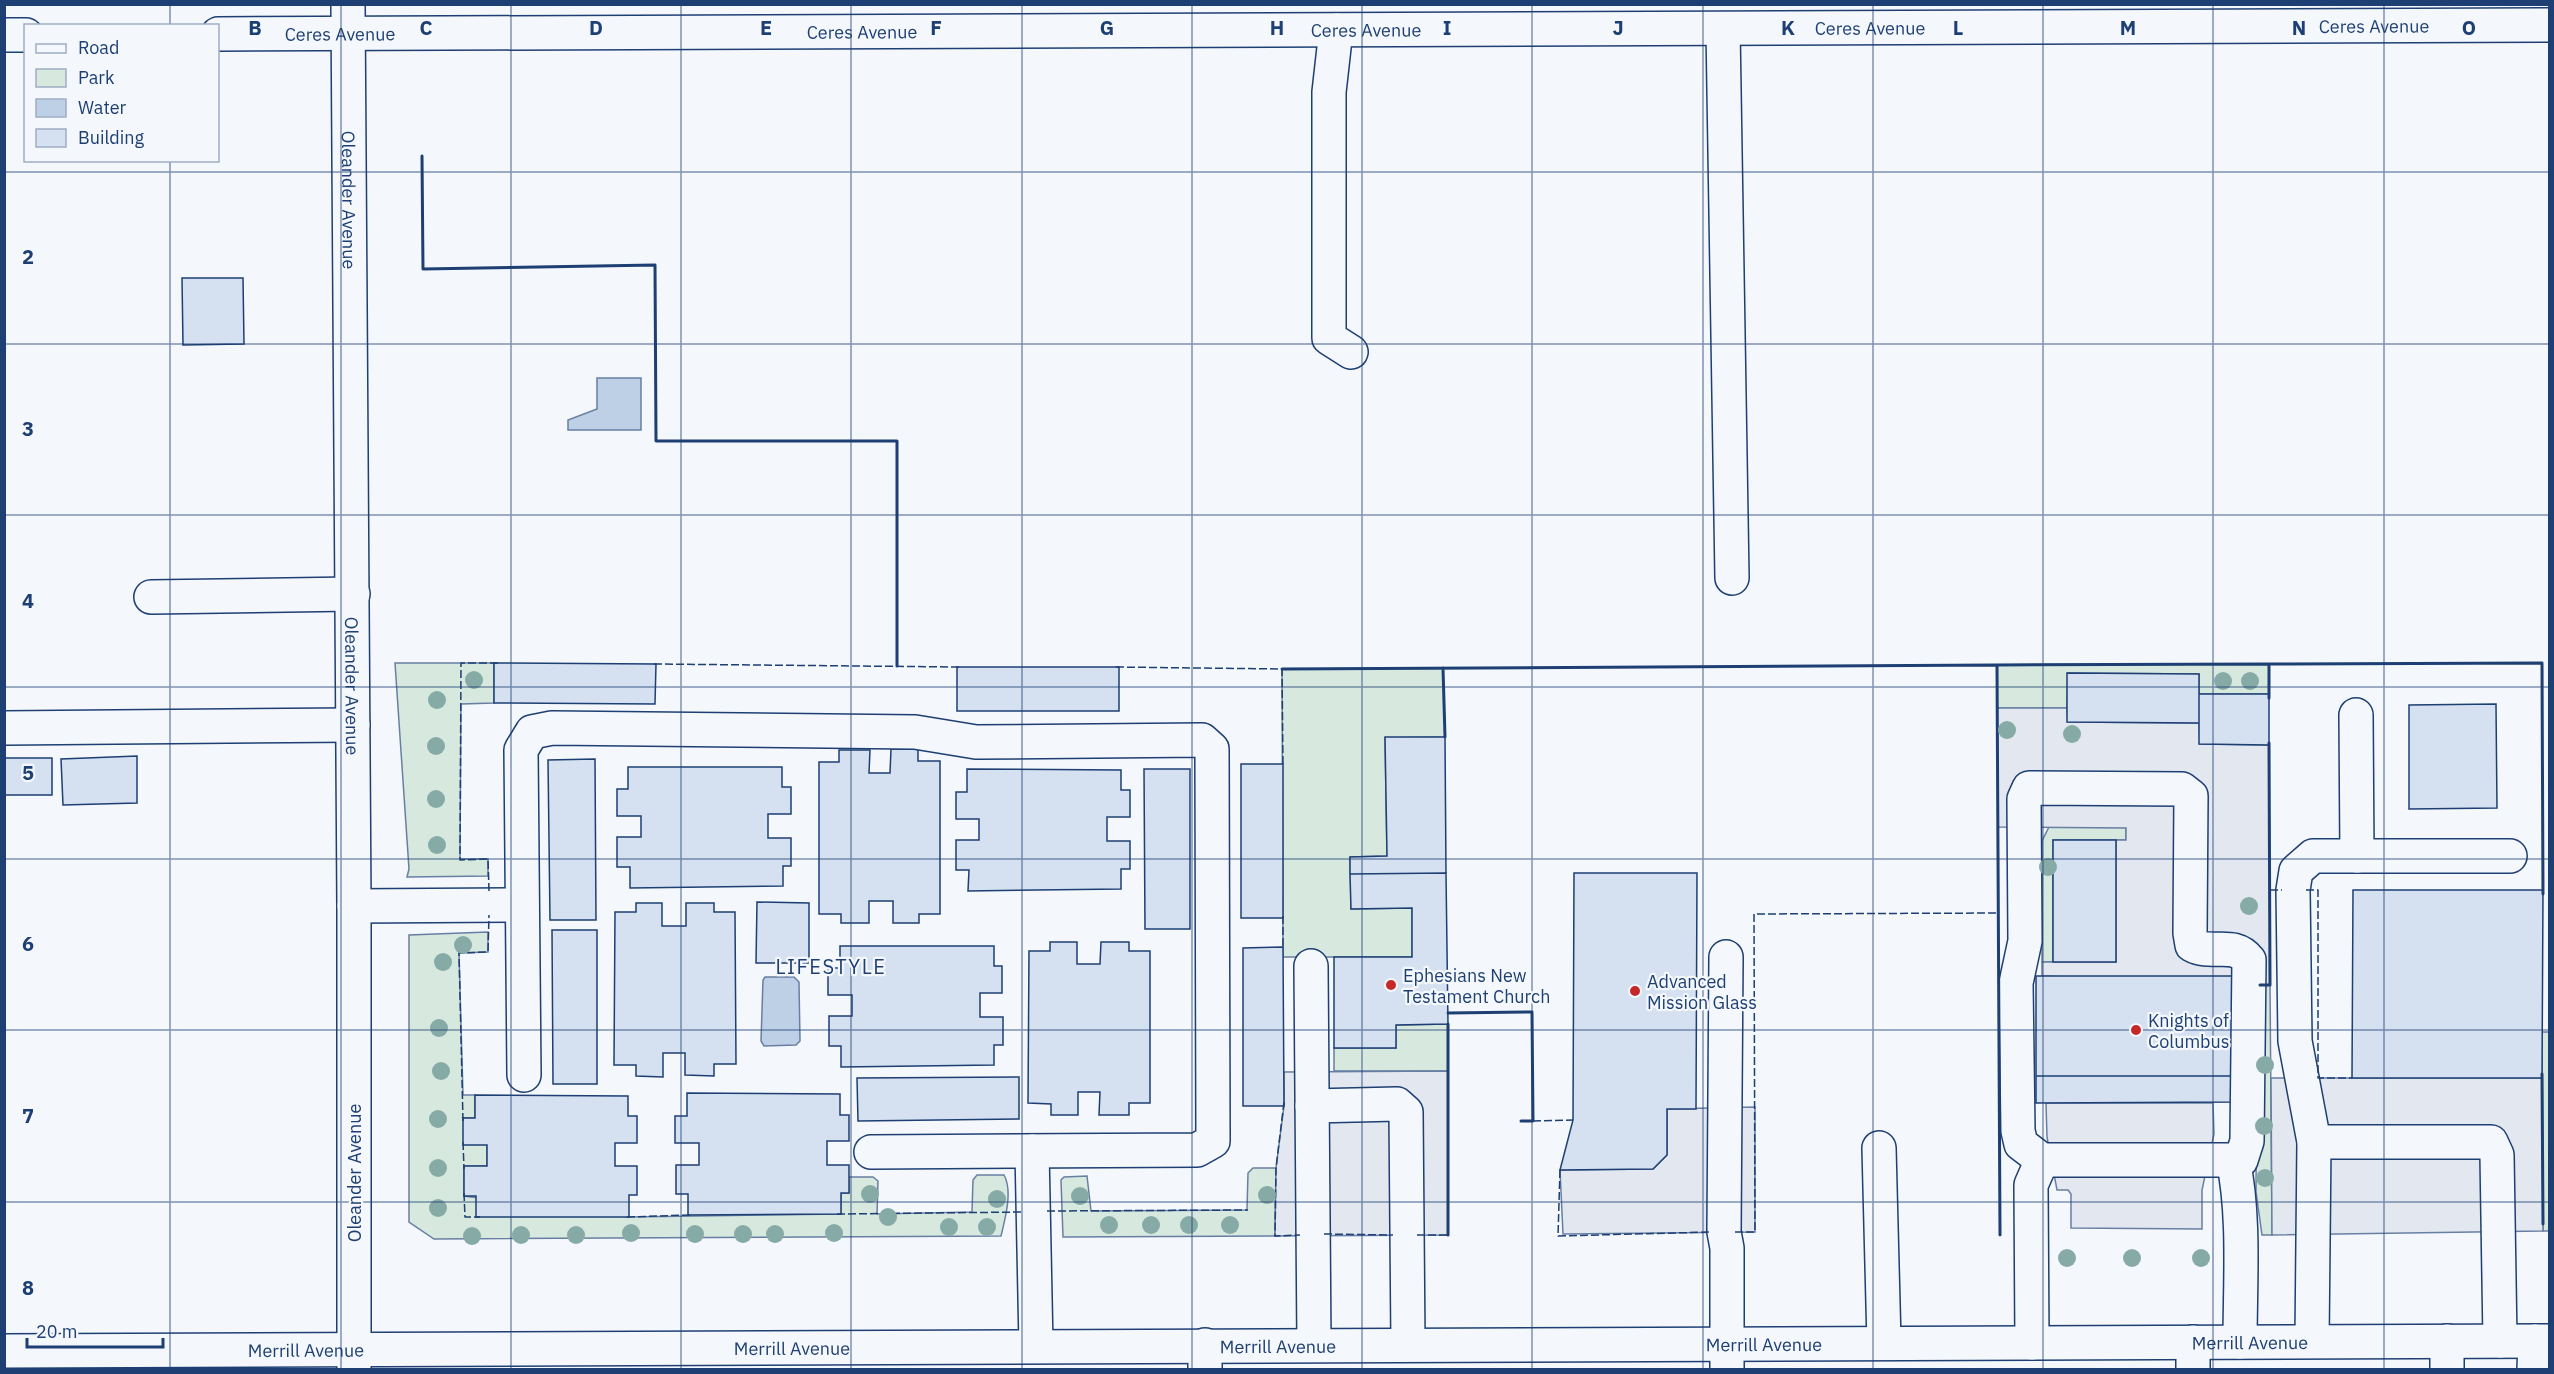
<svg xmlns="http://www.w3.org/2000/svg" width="2554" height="1374" viewBox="0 0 2554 1374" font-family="'IBM Plex Sans',sans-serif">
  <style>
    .green { fill: #d7e8df; stroke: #687fa3; stroke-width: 1.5 }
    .parking { fill: #e3e8f0; stroke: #687fa3; stroke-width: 1.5 }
    .water { fill: #bed0e5; stroke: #687fa3; stroke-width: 1.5 }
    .building { fill: #d5e0f0; stroke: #1d3f73; stroke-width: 1.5 }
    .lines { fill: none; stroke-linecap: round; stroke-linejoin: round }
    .minor-casing { stroke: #1d3f73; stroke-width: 36 }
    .major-casing { stroke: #1d3f73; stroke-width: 36 }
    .minor { stroke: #f4f7fb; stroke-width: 33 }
    .major { stroke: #f4f7fb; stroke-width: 33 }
    .fence { stroke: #1d3f73; stroke-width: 1.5; stroke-dasharray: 8 3; stroke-linecap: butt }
    .wall { stroke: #1d3f73; stroke-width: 3 }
    .tree { fill: #86aba6 }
    .grid { fill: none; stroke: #1d3f73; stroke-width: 1.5; stroke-opacity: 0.55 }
    .poi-dot { fill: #c62828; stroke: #f4f7fb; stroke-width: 2 }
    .labels { text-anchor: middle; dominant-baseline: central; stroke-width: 4.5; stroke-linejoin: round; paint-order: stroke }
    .street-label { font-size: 18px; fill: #1d3f73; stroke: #f4f7fb }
    .poi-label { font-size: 18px; fill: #1d3f73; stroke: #f4f7fb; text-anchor: start }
    .neighbourhood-label { font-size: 20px; letter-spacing: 1.5px; fill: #1d3f73; stroke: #f4f7fb }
    .grid-label { font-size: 20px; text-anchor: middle; font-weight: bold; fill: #1d3f73; stroke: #f4f7fb; stroke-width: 4.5; stroke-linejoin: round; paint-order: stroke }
  </style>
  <rect width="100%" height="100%" fill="#f4f7fb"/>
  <path class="green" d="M395,663H494V703L461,704L460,859H488V876L407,877L409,869Z
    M2269,664V694H2199V674L2068,673L2067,708H1997V665Z
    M1443,668L1445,737L1385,738L1387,856L1350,857L1351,909L1412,908V957H1283L1282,669Z
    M2049,827H2126V840H2053V962H2042V841Z
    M488,932V952L459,953L463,1095H475V1118H463L487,1145V1166H464V1196L629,1217L841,1214V1193H849V1177H873L878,1181L877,1214L972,1212L973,1180L977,1175H1004C1013,1191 1005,1219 1001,1236L434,1239L409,1222V935Z
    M2257,985H2270L2272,1235H2262L2256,1192Z
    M1448,1024V1071H1334V1048H1396V1025Z
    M2542,1032H2550L2549,1231H2543Z
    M1253,1168H1276L1275,1236L1063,1237L1061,1180L1064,1177L1087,1176L1091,1211L1247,1210L1248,1173Z"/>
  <path class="parking" d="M1997,708H2067L2068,722L2199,723L2200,744L2269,745L2270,985L2042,976V962H2116V840H2126V828L1998,827Z
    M1448,1071V1235L1275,1236L1276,1168L1284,1106V1072Z
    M2271,1078H2542L2543,1231L2272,1235Z
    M2046,1103H2213L2214,1134L2202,1190V1229L2071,1228V1194L2068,1190H2057L2047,1137Z
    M1755,1107V1232L1563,1234L1560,1170L1653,1169L1667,1155V1109Z"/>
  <path class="water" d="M597,378H641V430H568V420L597,409Z
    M765,977H794L799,982L800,1041L796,1045L764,1046L761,1041L763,980Z"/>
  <path class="building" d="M182,278H243L244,344L183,345Z
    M494,663L656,664L655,704L494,703Z
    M957,667H1119V711H957Z
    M2067,673L2199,674V723L2067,722Z
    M2199,694H2269V745L2199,744Z
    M2496,704L2497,808L2409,809V705Z
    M1385,737H1445L1446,873L1350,874V857L1387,856Z
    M891,749H918V761H940V914H919V923H893V901H869V923H841V914H819V762H839V750H870L869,773H890Z
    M137,756V803L63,805L61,759Z
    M4,758H52V795H4Z
    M595,759L596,920H550L548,760Z
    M1241,764H1283V918H1241Z
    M628,767H782V787H791V814H768V838H791V866H783V886L630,888V867H617V837H641V816H617V789H628Z
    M967,769L1121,770V790H1130V817H1107V841H1130V869H1121V889L968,891L969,870H956V840H979V819H956V792H967Z
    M1144,769H1190V929H1145Z
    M2053,840H2116V962H2053Z
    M1446,873L1448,1024L1396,1025V1048H1334V957H1412V908L1351,909L1350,874Z
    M1574,873H1697L1696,1109H1667V1155L1653,1169L1560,1170L1573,1120Z
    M2353,890H2543L2542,1078H2352Z
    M757,902L809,903V963H756Z
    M636,903H662V926H686V903H714V912H735L736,1064H714V1076L685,1075V1053H663V1077L636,1076V1065H614L615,912H636Z
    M552,930H597V1084H553Z
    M1050,942H1077V964H1100L1101,942H1129V951H1150V1103H1129V1115H1099L1100,1092H1078V1115H1051V1104L1028,1103L1029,951H1050Z
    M840,946H994V966H1002V993H980V1017H1003V1045H994V1065L841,1067V1046H829V1016H852V995H828V968H840Z
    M1283,947L1284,1106H1243V948Z
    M2036,976H2236L2237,1076H2036Z
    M2036,1076H2237V1102L2036,1103Z
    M1019,1077V1119L858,1121L857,1078Z
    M687,1093L840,1094V1115H849V1141H827V1165H849V1193H841V1214L688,1215V1194H676V1165H699V1143H675V1116H687Z
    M475,1095L628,1096V1116H637V1143H615V1166H637V1195H629V1217H476V1196H464V1166H487V1145H463V1118H475Z"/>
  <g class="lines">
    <defs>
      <g id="minor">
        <path id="s1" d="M348,4L354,906V1370"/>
        <path d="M1723,29L1732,578"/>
        <path d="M1336,30L1329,92V338L1351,352"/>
        <path id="s2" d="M218,34L2550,25"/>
        <path d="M4,35H26"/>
        <path d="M151,597L353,594"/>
        <path d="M2356,715L2357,856"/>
        <path d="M4,728L353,725"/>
        <path d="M2029,788L2182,789L2191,796L2190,933L2192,945C2212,956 2233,940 2249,960L2247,1141L2241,1160H2042L2021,1144L2018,1131L2016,983L2025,941L2024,799Z"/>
        <path d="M354,906L522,905"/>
        <path d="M1726,957L1724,1232L1727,1248V1370"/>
        <path d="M1311,966L1314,1345"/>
        <path d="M524,1075L521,750L532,732L552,728L915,732L976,742L1202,740L1212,749L1213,1141L1197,1150L871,1152"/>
        <path d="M1312,1106L1397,1104L1406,1112L1408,1344"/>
        <path d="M2314,1142H2491L2497,1155L2500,1341"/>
        <path d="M1879,1148L1884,1343"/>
        <path d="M1032,1151L1036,1346"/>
        <path d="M2233,1160C2245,1215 2240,1285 2240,1342"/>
        <path d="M2312,1341L2314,1142L2295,1041L2293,890L2296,871L2313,856H2510"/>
        <path d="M2447,1341V1370"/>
        <path d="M2032,1343L2031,1185L2042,1160"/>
        <path d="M1205,1345V1370"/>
        <path d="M2193,1370V1342"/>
        <path d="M2534,1370L2535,1341"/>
      </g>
      <g id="major">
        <path id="s3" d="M4,1351L2550,1341"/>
      </g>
    </defs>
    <use href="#minor" class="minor-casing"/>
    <use href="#major" class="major-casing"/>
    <use href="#minor" class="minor"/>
    <use href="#major" class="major"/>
    <path class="fence" d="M654,664L960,667
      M1116,667L1282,669L1283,766
      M2270,890H2282
      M2306,890H2318V1078H2352
      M489,891L488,859L460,860L461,663H498
      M1283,916V949
      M1284,1102L1276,1168L1275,1236L1300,1235
      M463,1121L459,953L488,952L489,915
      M1533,1121L1573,1120
      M463,1142L464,1169
      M1560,1170L1558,1236L1711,1232
      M464,1193L465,1217H480
      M1047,1211L1248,1210
      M837,1214L1023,1212
      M627,1217L690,1215
      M1735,1232H1755L1754,914L1998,913
      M1324,1234L1393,1235
      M1417,1235H1448"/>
    <path class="wall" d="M422,156L423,269L655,265L656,441H897V666
      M2269,664L2542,663L2543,894
      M1443,668L1445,737
      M1282,669L1997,665
      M2260,985H2270L2269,743
      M1448,1013L1532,1012L1533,1121H1521
      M1448,1024V1235
      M2542,1074L2543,1224
      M2000,1235L1997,665L2269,664V698"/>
  </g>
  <g class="tree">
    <circle cx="474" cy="680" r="9"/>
    <circle cx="2223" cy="681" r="9"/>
    <circle cx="2250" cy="681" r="9"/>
    <circle cx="437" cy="700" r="9"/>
    <circle cx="2007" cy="730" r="9"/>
    <circle cx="2072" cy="734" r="9"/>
    <circle cx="436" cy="746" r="9"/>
    <circle cx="436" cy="799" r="9"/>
    <circle cx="437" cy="845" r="9"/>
    <circle cx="2048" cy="867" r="9"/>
    <circle cx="2249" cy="906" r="9"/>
    <circle cx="463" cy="945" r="9"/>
    <circle cx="443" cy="962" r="9"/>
    <circle cx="439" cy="1028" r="9"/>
    <circle cx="2265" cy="1065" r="9"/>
    <circle cx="441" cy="1071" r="9"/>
    <circle cx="438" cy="1119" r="9"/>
    <circle cx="2264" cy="1126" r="9"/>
    <circle cx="438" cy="1168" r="9"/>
    <circle cx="2265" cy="1178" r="9"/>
    <circle cx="870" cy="1194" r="9"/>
    <circle cx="1267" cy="1195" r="9"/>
    <circle cx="1080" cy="1196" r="9"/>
    <circle cx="997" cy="1199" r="9"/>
    <circle cx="438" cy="1208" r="9"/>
    <circle cx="888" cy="1217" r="9"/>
    <circle cx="1109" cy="1225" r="9"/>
    <circle cx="1151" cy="1225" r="9"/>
    <circle cx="1189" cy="1225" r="9"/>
    <circle cx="1230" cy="1225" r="9"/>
    <circle cx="949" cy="1227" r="9"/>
    <circle cx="987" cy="1227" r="9"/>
    <circle cx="631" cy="1233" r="9"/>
    <circle cx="834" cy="1233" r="9"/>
    <circle cx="695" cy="1234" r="9"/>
    <circle cx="743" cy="1234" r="9"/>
    <circle cx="775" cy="1234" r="9"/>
    <circle cx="521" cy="1235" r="9"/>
    <circle cx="576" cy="1235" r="9"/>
    <circle cx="472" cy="1236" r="9"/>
    <circle cx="2067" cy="1258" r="9"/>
    <circle cx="2132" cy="1258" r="9"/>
    <circle cx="2201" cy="1258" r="9"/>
  </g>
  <path class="grid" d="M170,4V26M341,4V1370M511,4V1370M681,4V1370M851,4V1370M1022,4V1370M1192,4V1370M1362,4V1370M1532,4V1370M1703,4V1370M1873,4V1370M2043,4V1370M2213,4V1370M2384,4V1370M170,160V1370M4,172H2550M4,344H2550M4,515H2550M4,687H2550M4,859H2550M4,1030H2550M4,1202H2550"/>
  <g class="poi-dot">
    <circle cx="1391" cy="985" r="6"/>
    <circle cx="1635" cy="991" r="6"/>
    <circle cx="2136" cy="1030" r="6"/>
  </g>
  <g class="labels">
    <g class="street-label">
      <text stroke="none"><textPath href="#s2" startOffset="2156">Ceres Avenue</textPath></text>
      <text stroke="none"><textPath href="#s2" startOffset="1652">Ceres Avenue</textPath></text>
      <text stroke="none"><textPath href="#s2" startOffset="1148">Ceres Avenue</textPath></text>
      <text stroke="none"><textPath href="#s2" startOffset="644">Ceres Avenue</textPath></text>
      <text stroke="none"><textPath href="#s2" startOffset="122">Ceres Avenue</textPath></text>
      <text stroke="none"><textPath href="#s1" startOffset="196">Oleander Avenue</textPath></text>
      <text stroke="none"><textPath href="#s1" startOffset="682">Oleander Avenue</textPath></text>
      <text transform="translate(354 1173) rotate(-90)">Oleander Avenue</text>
      <text stroke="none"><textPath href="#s3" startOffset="2246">Merrill Avenue</textPath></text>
      <text stroke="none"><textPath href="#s3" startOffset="1760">Merrill Avenue</textPath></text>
      <text stroke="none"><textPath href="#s3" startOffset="1274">Merrill Avenue</textPath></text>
      <text stroke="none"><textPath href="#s3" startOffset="788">Merrill Avenue</textPath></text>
      <text stroke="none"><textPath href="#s3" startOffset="302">Merrill Avenue</textPath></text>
    </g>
    <g class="poi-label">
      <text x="1403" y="975">Ephesians New<tspan x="1403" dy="21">Testament Church</tspan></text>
      <text x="1647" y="981">Advanced<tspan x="1647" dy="21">Mission Glass</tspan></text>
      <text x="2148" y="1020">Knights of<tspan x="2148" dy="21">Columbus</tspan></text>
    </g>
    <g class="neighbourhood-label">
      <text x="831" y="966">LIFESTYLE</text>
    </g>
  </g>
  <g class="grid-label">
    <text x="255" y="35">B</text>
    <text x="426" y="35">C</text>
    <text x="596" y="35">D</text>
    <text x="766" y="35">E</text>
    <text x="936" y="35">F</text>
    <text x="1107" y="35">G</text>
    <text x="1277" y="35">H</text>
    <text x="1447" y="35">I</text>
    <text x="1618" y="35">J</text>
    <text x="1788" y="35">K</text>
    <text x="1958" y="35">L</text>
    <text x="2128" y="35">M</text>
    <text x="2299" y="35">N</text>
    <text x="2469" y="35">O</text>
    <text x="28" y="264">2</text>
    <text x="28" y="436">3</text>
    <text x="28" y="608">4</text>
    <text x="28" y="780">5</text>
    <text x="28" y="951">6</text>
    <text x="28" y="1123">7</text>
    <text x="28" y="1295">8</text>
  </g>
  <rect width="2554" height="1374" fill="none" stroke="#1d3f73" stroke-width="12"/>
  <rect x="24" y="24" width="195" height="138" fill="#f4f7fb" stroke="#9eadc5" stroke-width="1.5"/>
  <rect x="36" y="44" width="30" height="9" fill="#f4f7fb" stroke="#9eadc5" stroke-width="1.5"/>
  <text x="78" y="54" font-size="18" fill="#1d3f73">Road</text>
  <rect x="36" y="69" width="30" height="18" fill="#d7e8df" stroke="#9eadc5" stroke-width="1.5"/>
  <text x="78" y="84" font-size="18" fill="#1d3f73">Park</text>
  <rect x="36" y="99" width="30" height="18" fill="#bed0e5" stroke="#9eadc5" stroke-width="1.5"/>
  <text x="78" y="114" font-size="18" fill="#1d3f73">Water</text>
  <rect x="36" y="129" width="30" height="18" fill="#d5e0f0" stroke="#9eadc5" stroke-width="1.5"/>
  <text x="78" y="144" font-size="18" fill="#1d3f73">Building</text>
  <path d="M27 1338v9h136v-9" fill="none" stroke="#1d3f73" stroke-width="3"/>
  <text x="36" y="1338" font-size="18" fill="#1d3f73" stroke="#f4f7fb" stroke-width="4.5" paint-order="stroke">20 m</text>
</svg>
